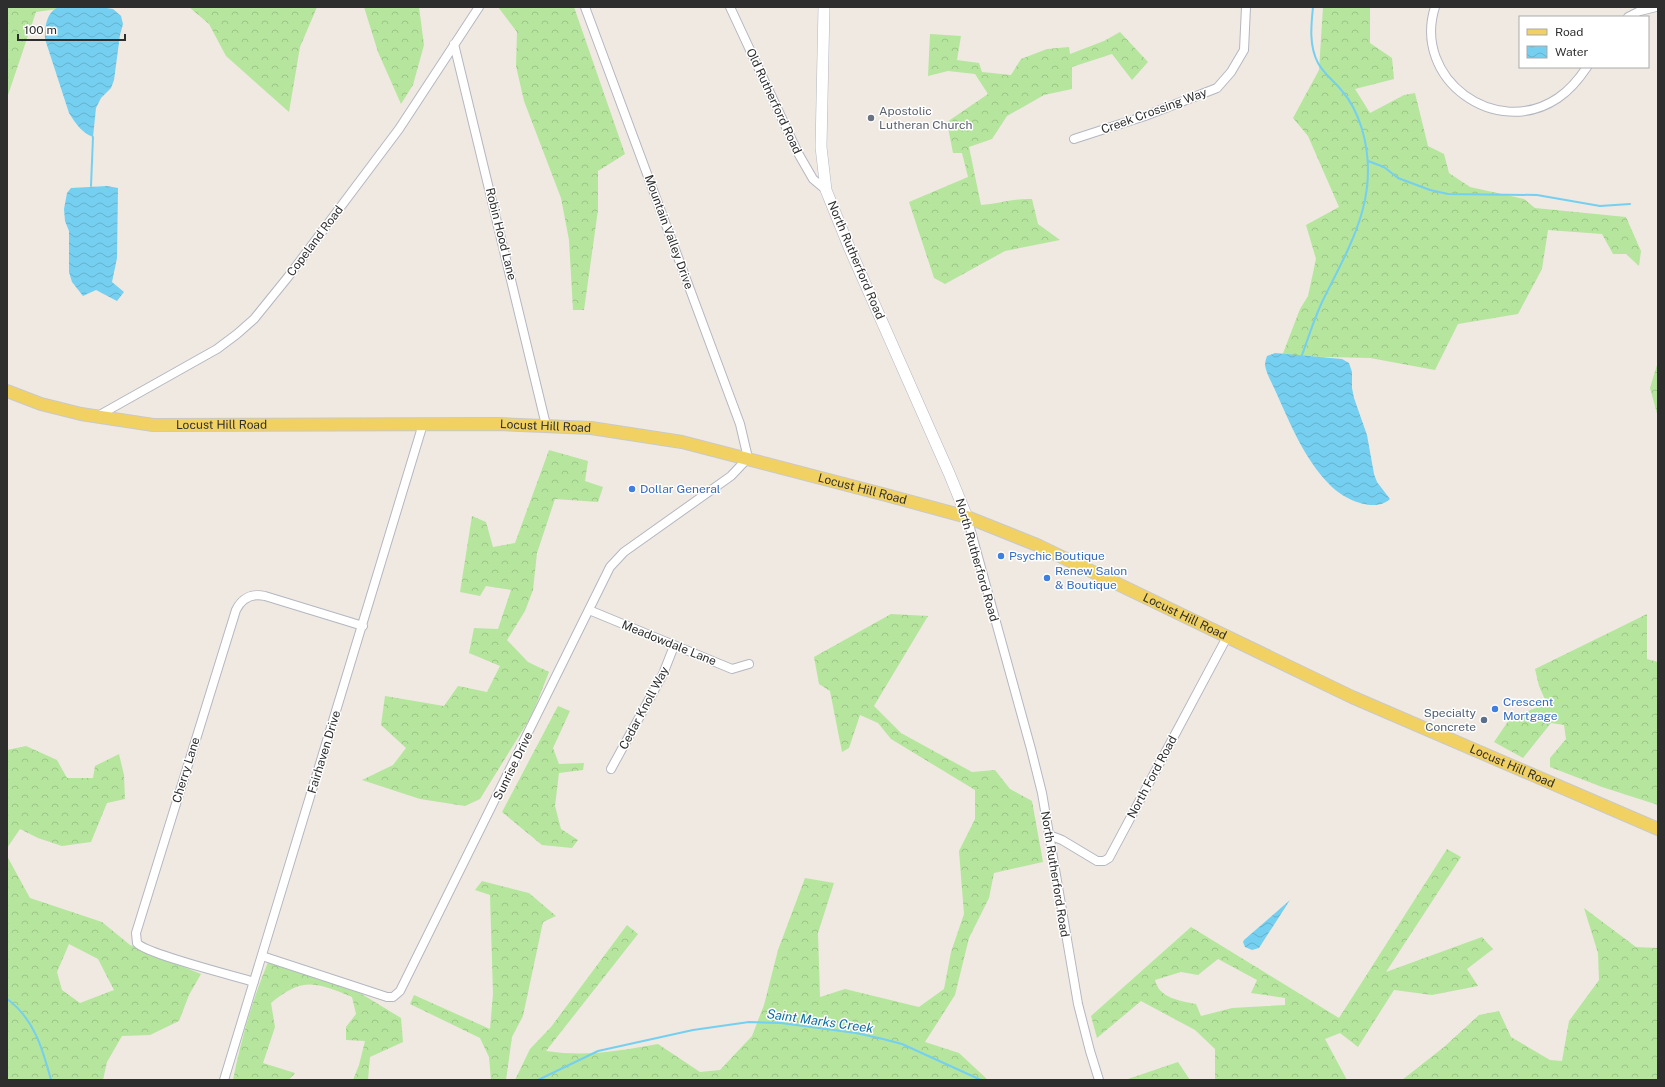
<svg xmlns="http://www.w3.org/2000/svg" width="1665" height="1087" viewBox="0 0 1665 1087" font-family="'Public Sans',sans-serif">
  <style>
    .forest { fill: url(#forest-crowns); fill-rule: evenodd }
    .water { fill: url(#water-waves) }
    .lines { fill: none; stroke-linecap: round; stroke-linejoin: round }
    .stream { stroke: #75cff0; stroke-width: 2 }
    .street-casing { stroke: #b4b7c1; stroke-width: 10 }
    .secondary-casing { stroke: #b4b7c1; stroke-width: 12 }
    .primary-casing { stroke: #c9c9c9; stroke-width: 14 }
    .street { stroke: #fff; stroke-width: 8 }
    .secondary { stroke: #fff; stroke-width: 11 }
    .primary { stroke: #f2d163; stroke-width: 12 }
    .worship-dot { fill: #6b7280; stroke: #fff; stroke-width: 1.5 }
    .shop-dot { fill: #3f7fe0; stroke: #fff; stroke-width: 1.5 }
    .service-dot { fill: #5c6f8a; stroke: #fff; stroke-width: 1.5 }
    .labels { text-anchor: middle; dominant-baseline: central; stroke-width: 3; stroke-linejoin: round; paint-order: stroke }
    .street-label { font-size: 12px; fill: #2e2e2e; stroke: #fff }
    .worship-label { font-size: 12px; fill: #5b616d; stroke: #fff; text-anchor: start }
    .shop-label { font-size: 12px; fill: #366cbe; stroke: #fff; text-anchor: start }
    .service-label { font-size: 12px; fill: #4e5e75; stroke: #fff; text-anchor: end }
    .water-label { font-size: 13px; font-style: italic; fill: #0d6fa3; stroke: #fff }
  </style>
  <defs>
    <pattern id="forest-crowns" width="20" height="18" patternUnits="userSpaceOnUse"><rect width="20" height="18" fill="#b6e59e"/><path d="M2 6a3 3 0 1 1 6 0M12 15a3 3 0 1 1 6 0" fill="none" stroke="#9dc588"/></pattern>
    <pattern id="water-waves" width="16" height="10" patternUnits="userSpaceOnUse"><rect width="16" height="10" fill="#75cff0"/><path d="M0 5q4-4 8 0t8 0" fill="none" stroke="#66b2ce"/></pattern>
  </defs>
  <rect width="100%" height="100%" fill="#efe9e1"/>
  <path class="forest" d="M7,7H72L36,12L7,98Z
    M189,7H317L300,47L289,112L226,56L209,24Z
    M364,7H419L424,45L413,85L401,104L378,52Z
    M498,7H574L625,154L598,171V210L584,310H573L569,240L561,198L524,101L516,66L517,32Z
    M1323,7H1370V43L1392,58L1394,79L1355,89L1370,113L1404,95L1415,93L1428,146L1444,154L1449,173L1470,187L1524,199L1535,208L1626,217L1641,251L1639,266L1626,254H1613L1602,234L1548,230L1542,269L1518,314L1458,324L1435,370L1370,358L1282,356L1300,309L1308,296L1316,259L1306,225L1339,207L1308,136L1293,118L1319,70Z
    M1120,32L1148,62L1132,80L1112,54L1072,67V89L1044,95L1007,116L992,139L969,147L981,205C998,204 1014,198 1032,199L1038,224L1060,240L1005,251L945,284L934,278L909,202L968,177L962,153H953L947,122L988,94L975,74L948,71L928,76L930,34L961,36L957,60L979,63L982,72L1011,75L1021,59L1047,49L1069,47L1070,54L1104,41Z
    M1657,365H1658V417L1650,388Z
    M549,450L588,461L585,481L603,487L598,502L555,499L537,553L533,590L525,611L507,640L528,662L549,672L532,715L480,799L465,806L420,799L362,780L393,765L406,748L381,725L385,696L444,706L458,686L487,692L500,666L469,653L474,628L498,629L511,590L486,586L480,596L460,592L472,516L486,522L493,547L515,543Z
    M891,614L928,616L874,706L901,733L972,772L995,770L1010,789L1032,801L1043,862L994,873L989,898L969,938L955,995L925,1042L959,1053L988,1080H515L530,1049L551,1027L627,925L638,934L546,1051C585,1057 619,1051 658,1044L700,1072L720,1070L752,1036L764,1005L778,950L805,878L834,883L818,933L820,997L845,989L919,1007L944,989L951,952L964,914L959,851L975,819V790L891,739L878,723L860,715L849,748L842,752L830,691L819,684L814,657Z
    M1647,614V659L1658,662V805L1602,787L1550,767V758L1566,739L1564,725L1551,723L1523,758L1494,742L1511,717L1547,704L1539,686L1535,669Z
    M558,706L570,711L553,748L559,764L584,763L583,770L559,773L555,806L561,829L578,840L572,848L542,845L502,812Z
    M26,746L57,760L67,778H93L95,766L119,754L124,775L125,799L107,803L91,842L62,846L38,838L20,829L7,848V750Z
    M1447,849L1461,857L1386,972L1482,937L1493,949L1467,969L1478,986L1432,995L1394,990L1358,1047L1340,1033L1325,1039L1347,1080H1215V1049L1195,1030L1141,1001L1097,1038L1091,1016L1191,927L1339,1018ZM1218,959L1257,980L1251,993L1285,998V1005L1232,1008L1201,1016L1196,1004C1180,1001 1159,998 1155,980L1181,972L1198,975Z
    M7,856L30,898L102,922L130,945L201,974L189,995L179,1021L150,1035L122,1036L107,1062L103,1080H7ZM69,944L98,959L114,990L80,1003L62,990L57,972Z
    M482,881L529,893L556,916L543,922L523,1016L512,1037L506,1080H491L489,1057L480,1038L410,1004L414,995L490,1029L493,994L490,895L475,890Z
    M1584,908L1636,947L1658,948V1080H1402L1444,1047L1479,1015L1499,1011L1511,1037L1550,1060L1562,1061L1569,1021L1599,980L1598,953Z
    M268,962L360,993L401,1018L403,1042L370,1057L368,1080H353L359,1065L365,1041L346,1040V1027L356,1014L352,997C315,982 303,977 271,1003L275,1027L263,1063L295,1073L289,1080H233C241,1040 252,1001 268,962Z
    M1178,1062L1190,1080H1125Z"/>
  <path class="water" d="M59,7H100L113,9L121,16L123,24L120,35L114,80L111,88L101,98L96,108L93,137C81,132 76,124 69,113L45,39C45,27 46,12 59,7Z
    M107,186L118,188L117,258L112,282L124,292L117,301L96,290L83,296L72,282L69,272V231L65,221L64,209L67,193L71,188Z
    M1275,353L1342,359L1349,363L1352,372V388L1354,398L1367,435L1374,474L1377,482L1390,499C1374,514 1342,498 1330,485C1304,459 1290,423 1275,390C1272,383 1266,373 1265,365C1265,362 1266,359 1267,356Z
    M1290,900L1259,948L1252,950L1245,947L1243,942L1244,940Z"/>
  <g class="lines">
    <path class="stream" d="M1368,161L1384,167L1398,178L1430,190L1448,194L1537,195L1600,206L1630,204
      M91,186L93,137
      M1302,355C1309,336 1315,316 1324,298C1352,242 1381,194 1362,129C1358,116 1351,101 1342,91C1335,82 1324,74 1318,63C1309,46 1311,26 1313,7
      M7,999C34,1018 43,1050 51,1080
      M538,1080L598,1051L693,1030L749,1022L781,1023L856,1033L883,1039L902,1044L981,1080"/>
    <defs>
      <path id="street" d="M730,7L798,153L813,179L826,190
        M1435,7C1412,79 1496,140 1558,98C1570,90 1579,79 1587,67
        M1628,17L1640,11L1656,7
        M454,44L546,425
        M1074,139L1145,116L1217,88L1231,72L1244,50L1246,7
        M96,417L217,349L237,334L254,319L288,277L399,129L479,7
        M967,517L1031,749L1042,793L1078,1004L1090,1051L1099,1080
        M589,610L732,669L749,664
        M611,769L663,674L674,646
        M1049,835L1062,840L1097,861H1104L1109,858L1227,637
        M262,956L387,997H393L400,991L610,567L624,552L731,476L748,458L740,424L585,7
        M254,982C235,976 146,954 137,943L136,933L236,610C242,598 252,593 265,596L363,626
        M224,1080L423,424"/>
      <path id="secondary" d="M824,7L821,147L826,190L849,247L949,473L967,517"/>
      <g id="primary">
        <path id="s1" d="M7,391L41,404L81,414L153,425L498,424L591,428L682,442L886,495L967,517L1037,545L1352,697L1658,829"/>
      </g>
    </defs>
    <use href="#street" class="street-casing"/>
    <use href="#secondary" class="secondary-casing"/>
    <use href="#primary" class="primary-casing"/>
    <use href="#street" class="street"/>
    <use href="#secondary" class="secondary"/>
    <use href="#primary" class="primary"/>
  </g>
  <circle class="worship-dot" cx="871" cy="118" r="4"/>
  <g class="shop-dot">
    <circle cx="632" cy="489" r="4"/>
    <circle cx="1001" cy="556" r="4"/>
    <circle cx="1047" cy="578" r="4"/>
    <circle cx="1495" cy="709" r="4"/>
  </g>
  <circle class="service-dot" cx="1484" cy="720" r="4"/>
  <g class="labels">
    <g class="street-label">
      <text transform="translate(774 101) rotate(65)">Old Rutherford Road</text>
      <text transform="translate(1154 111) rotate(-20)">Creek Crossing Way</text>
      <text transform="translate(669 232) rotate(70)">Mountain Valley Drive</text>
      <text transform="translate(501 234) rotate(76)">Robin Hood Lane</text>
      <text transform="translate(315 241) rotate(-53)">Copeland Road</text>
      <text transform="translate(856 260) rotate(67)">North Rutherford Road</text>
      <text stroke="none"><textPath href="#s1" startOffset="219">Locust Hill Road</textPath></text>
      <text stroke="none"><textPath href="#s1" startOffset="543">Locust Hill Road</textPath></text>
      <text stroke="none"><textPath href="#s1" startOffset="867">Locust Hill Road</textPath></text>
      <text transform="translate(977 560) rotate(74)">North Rutherford Road</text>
      <text stroke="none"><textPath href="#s1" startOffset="1215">Locust Hill Road</textPath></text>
      <text transform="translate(669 643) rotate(22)">Meadowdale Lane</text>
      <text transform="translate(644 708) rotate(-62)">Cedar Knoll Way</text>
      <text transform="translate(324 752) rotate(-73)">Fairhaven Drive</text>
      <text transform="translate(513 766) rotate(-64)">Sunrise Drive</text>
      <text stroke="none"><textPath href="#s1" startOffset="1575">Locust Hill Road</textPath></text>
      <text transform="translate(186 770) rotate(-73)">Cherry Lane</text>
      <text transform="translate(1152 777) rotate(-62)">North Ford Road</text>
      <text transform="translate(1055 874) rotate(81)">North Rutherford Road</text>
    </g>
    <g class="worship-label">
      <text x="879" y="111">Apostolic<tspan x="879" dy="14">Lutheran Church</tspan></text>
    </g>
    <g class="shop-label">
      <text x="640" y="489">Dollar General</text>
      <text x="1009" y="556">Psychic Boutique</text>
      <text x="1055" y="571">Renew Salon<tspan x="1055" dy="14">&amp; Boutique</tspan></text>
      <text x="1503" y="702">Crescent<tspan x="1503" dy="14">Mortgage</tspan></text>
    </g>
    <g class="service-label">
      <text x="1476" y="713">Specialty<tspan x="1476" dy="14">Concrete</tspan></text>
    </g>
    <g class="water-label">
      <text transform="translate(820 1021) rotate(8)">Saint Marks Creek</text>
    </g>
  </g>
  <rect width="1665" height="1087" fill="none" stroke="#2e2e2e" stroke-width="16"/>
  <rect x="1519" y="16" width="130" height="52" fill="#ffffff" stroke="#ababab"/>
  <rect x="1527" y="29" width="20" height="6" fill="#f2d163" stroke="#ababab"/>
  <text x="1555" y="36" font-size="12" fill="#2e2e2e">Road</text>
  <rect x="1527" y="46" width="20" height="12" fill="url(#water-waves)" stroke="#ababab"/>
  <text x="1555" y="56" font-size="12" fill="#2e2e2e">Water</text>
  <path d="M18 34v6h107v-6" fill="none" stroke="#2e2e2e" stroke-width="2"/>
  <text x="24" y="34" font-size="12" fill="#2e2e2e" stroke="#ffffff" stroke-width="3" paint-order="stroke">100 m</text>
</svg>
